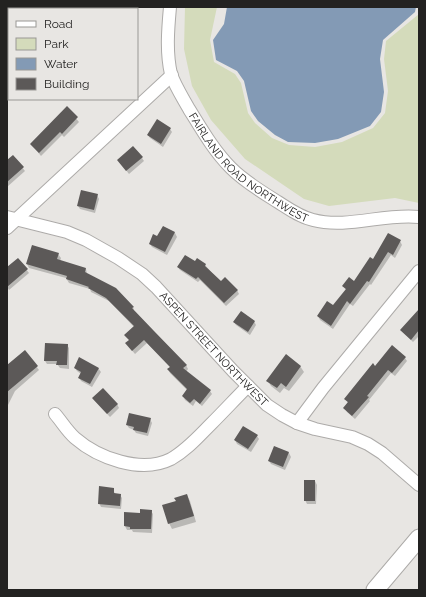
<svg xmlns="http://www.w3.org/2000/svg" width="426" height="597" viewBox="0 0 426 597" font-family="Raleway,sans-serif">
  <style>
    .green { fill: #d4dbbb }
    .water { fill: #839ab5 }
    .shadow { fill: #0003 }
    .building { fill: #5c5958 }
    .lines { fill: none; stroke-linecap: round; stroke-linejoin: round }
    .minor-casing { stroke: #adaba9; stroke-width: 14 }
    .secondary-casing { stroke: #adaba9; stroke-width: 19 }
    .minor { stroke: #fff; stroke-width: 12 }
    .secondary { stroke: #fff; stroke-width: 17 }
    .labels { text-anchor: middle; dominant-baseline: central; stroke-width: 4; stroke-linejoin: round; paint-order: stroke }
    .street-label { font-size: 11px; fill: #232221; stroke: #e8e6e3 }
  </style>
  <rect width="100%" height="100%" fill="#e8e6e3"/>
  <path class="green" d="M185,7H217L210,40L214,62L235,74L241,83L248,113L255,123L272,138L289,145L315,147L342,142L373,128L385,113L388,91L384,59L386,41L419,14V203L395,198L329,206L304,199L245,159L211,120L192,86L184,49Z"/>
  <path class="water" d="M227,7H416L415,12L383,40L380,59L384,92L381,112L370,126L338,139L315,143L288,142L275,135L258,121L251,111L244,81L237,71L216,60L213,40L224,24Z"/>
  <path class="shadow" d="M37,7H64L61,9H35Z
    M66,7H76L73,9H67Z
    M9,31V57L7,59V33Z
    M67,108L79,122L64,137L62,135L41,156L31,144Z
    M170,129L172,132L163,147L150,138L148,135Z
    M13,156L25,171L7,187V162Z
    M142,158L144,161L129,174L118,160Z
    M97,195L99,199L95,213L80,209L78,206Z
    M163,227L175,233L177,237L167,255L152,247L150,244L158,238Z
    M400,241L402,245L395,258L391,255L371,285L370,284L353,306L350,304L333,329L320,320L318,316L334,306L346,290L343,286L354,282L373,260Z
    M58,254L61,258L60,261L86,269L87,274L133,307L134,311L186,365L188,369L186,372L210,391L212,394L202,406L196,401L193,406L185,400L183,396L187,390L170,373L168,369L170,367L147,343L135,354L129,347L134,327L109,301L91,292L90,289L69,283L66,278L29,268L27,264Z
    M18,259L29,273L9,290L7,287V268Z
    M195,263L205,265L221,283L237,290L239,294L226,306L200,280L198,282L180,270L178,267Z
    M419,310V336L413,342L401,330Z
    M254,321L256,325L250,335L236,325L234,322Z
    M67,345L69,348V369L60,368L57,364H47L45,361Z
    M25,352L39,370L15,391L7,407V369Z
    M405,358L407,361L395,376L391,373L369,400L370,401L355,419L347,412L345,408L348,403L345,399L375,367Z
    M300,366L304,372L289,391L284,388L280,393L271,386L268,381Z
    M75,368H98L101,372L92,387L81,381L79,377L81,374L77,371Z
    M93,399L117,404L119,408L110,417Z
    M150,419L152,423L148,436L136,433L134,430L129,428L127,425Z
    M257,436L259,439L251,452L237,444L235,440Z
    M275,447L289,453L291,457L285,470L271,464L269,461Z
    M315,481L317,485L316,504H307L305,500Z
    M113,489L115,494L120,495L122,498L121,509L101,507L99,503Z
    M187,495L190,501L196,522L172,529L169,523L177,502Z
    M151,511L153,514L152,533L133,532L132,530H127L125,526V514H141Z"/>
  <path class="building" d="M67,106L78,117L62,134L60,132L39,153L30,144Z
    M157,119L171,128L161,144L147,135Z
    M133,146L143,157L126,171L117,160Z
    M13,155L24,167L7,182V160Z
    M81,190L98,194L94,210L77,206Z
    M163,226L175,232L165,252L149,244L153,234L157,236Z
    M388,233L401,240L393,255L388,252L369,282L367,281L350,304L347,301L331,326L317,316L327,301L333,305L346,289L342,286L349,277L354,281L370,257L373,259Z
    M32,245L59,253L57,259L86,268L85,272L116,288L134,307L132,308L154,331L187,365L183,368L211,390L200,404L194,399L190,403L182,396L187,389L167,369L170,367L144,340L132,351L125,343L129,340L124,335L134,326L106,298L88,288L89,287L66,279L67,276L26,264Z
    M185,255L195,261L197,258L206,264L205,266L221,281L225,277L238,290L224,303L198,277L196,279L177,267Z
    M18,258L28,269L7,287V267Z
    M419,309V330L411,340L400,330Z
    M241,311L255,321L248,332L233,322Z
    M45,343L68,344L67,365H56L57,361H44Z
    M392,345L406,357L392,373L388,370L367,396L369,397L352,416L343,408L348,402L344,399L373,363L375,366Z
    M25,350L38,366L7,392V365Z
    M286,354L301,366L286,387L281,383L277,388L266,381Z
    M79,357L99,368L90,384L78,378L81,372L74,368Z
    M103,388L118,404L107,414L92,398Z
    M129,413L151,418L147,433L133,430L134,427L126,425Z
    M243,426L258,435L248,449L234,440Z
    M274,446L289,452L283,467L268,461Z
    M304,480H315V501H304Z
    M99,486L114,488V493L121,494L120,506L98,504Z
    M187,494L194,516L168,524L162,505L176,501L174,498Z
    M140,509L152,510L151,529H130V527L124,526V512L140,513Z"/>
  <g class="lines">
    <defs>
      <g id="minor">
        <path id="s1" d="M170,7C168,29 166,52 171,74C175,86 183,98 189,109C202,130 214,151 231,168C245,182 262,192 278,202C289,209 300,217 313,220C348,229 384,213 419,217"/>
        <path id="s2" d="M7,217L67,232L86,240L118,258L142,274L156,287L233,371L267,405L282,415L297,423L315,429L352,437L368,444L382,453L419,485"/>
        <path d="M7,228L172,75"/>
        <path d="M55,414C62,422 67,431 75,438C98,458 141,474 171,459C187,450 199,436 212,423C224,411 236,398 248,386"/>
        <path d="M297,423L323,388L419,271"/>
      </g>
      <path id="secondary" d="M375,590L419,538"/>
    </defs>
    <use href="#minor" class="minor-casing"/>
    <use href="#secondary" class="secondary-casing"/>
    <use href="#minor" class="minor"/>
    <use href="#secondary" class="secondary"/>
  </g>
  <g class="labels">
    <g class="street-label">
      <text stroke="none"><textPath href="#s1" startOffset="192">FAIRLAND ROAD NORTHWEST</textPath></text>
      <text stroke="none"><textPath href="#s2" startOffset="252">ASPEN STREET NORTHWEST</textPath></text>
    </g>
  </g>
  <rect width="426" height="597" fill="none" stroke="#232221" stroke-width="16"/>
  <rect x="8" y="8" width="130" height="92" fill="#e8e6e3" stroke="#999895"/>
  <rect x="16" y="21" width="20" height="6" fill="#ffffff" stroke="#999895"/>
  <text x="44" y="28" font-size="12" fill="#232221">Road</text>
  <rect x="16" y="38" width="20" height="12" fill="#d4dbbb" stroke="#999895"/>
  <text x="44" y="48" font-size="12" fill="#232221">Park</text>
  <rect x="16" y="58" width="20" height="12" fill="#839ab5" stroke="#999895"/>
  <text x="44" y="68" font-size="12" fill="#232221">Water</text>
  <rect x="16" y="78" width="20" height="12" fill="#5c5958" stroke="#999895"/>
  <text x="44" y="88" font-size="12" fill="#232221">Building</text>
</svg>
